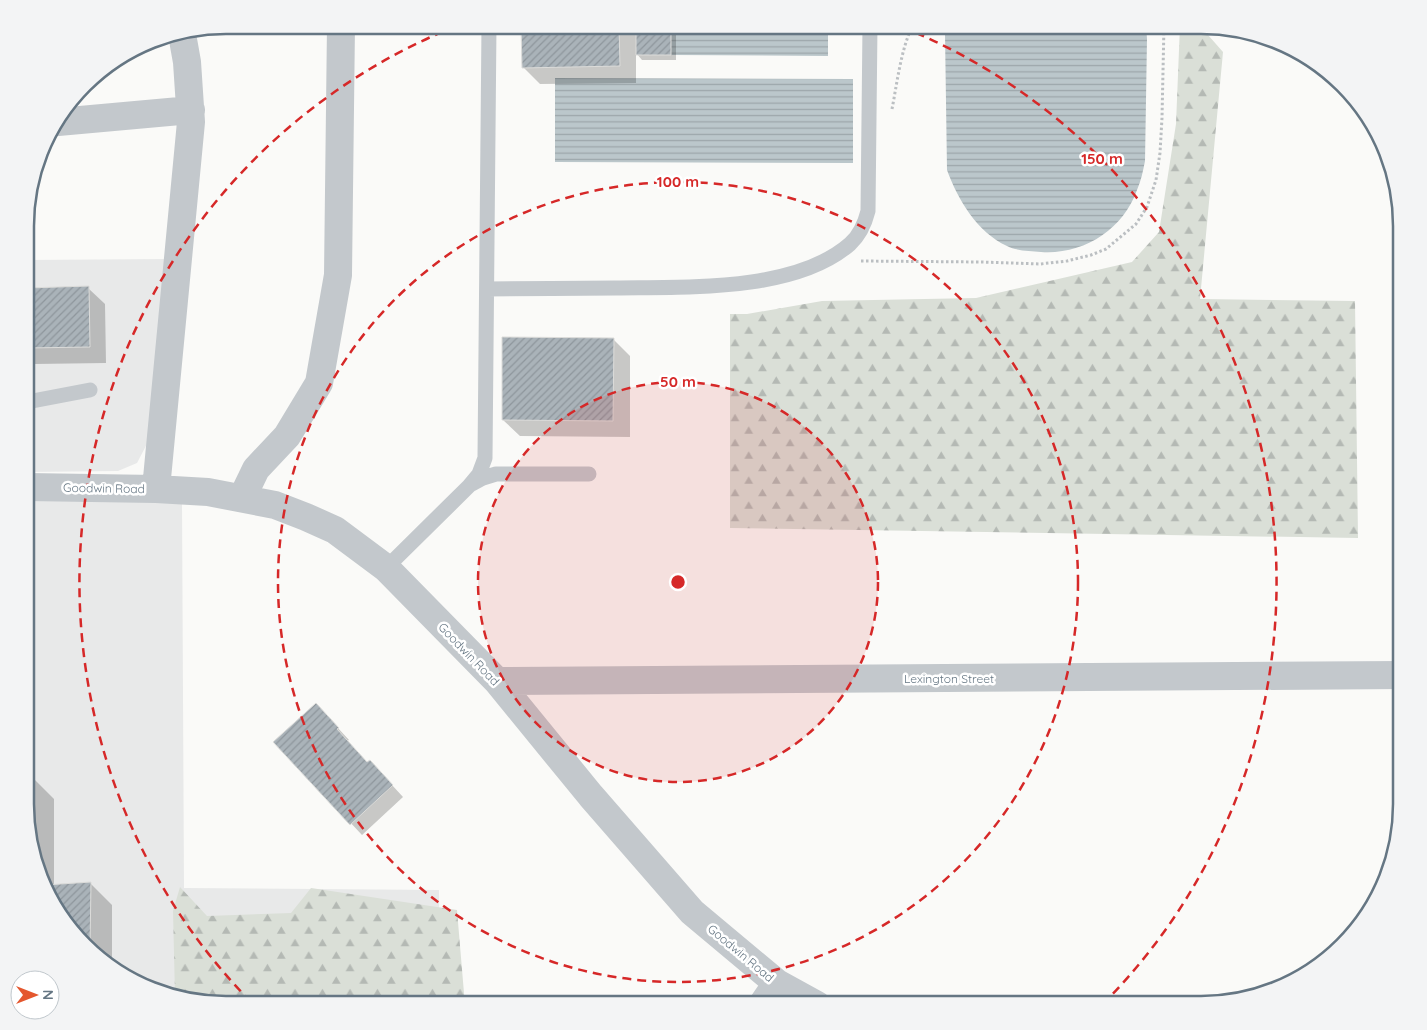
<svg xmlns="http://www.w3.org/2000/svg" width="1427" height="1030" viewBox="0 0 1427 1030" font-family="Quicksand,sans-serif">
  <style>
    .built { fill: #e8e9e9 }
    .forest { fill: url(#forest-firs) }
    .water { fill: url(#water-rules) }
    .shadow { fill: #0003 }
    .building { fill: url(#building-hatch); stroke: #dcdcda }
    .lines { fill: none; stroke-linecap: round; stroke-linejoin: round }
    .path { stroke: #bbbfc2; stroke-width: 3; stroke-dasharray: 2.5 2.5; stroke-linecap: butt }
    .lane { stroke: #c3c8cc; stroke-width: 15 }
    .street { stroke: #c3c8cc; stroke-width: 28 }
    .ring { fill: none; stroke: #d62828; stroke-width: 2.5; stroke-dasharray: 9 6 }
    .labels { text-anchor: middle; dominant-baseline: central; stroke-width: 5; stroke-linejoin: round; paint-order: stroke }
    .street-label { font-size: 12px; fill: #657683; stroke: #fff }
    .rim { fill: none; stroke: #657683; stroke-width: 2.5 }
    .centre { fill: #d62828; stroke: #fff; stroke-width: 2.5 }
    .ring-label { font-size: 15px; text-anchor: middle; font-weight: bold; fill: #d62828; stroke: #fff; stroke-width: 5; stroke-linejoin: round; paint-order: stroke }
  </style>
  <defs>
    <pattern id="forest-firs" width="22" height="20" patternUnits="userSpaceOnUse" patternTransform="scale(1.25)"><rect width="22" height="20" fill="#dadfd7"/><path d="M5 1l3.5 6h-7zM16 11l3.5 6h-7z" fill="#b4b9b4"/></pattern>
    <pattern id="water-rules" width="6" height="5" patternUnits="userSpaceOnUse" patternTransform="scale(1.25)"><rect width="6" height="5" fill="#bbc7cb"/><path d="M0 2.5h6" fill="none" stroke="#9ca6aa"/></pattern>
    <pattern id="building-hatch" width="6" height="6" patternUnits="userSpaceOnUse" patternTransform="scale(1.25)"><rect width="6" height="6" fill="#aab3b9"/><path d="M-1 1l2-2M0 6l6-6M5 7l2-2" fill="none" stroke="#8e969c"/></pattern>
  </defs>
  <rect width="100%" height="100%" fill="#fafaf8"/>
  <path class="built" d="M168,259L148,442L137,463L118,471L27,472V260Z
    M27,499L182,502L184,888L439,890L440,1005H213L150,990L104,963L52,904L27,830Z"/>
  <path class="forest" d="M1180,25L1201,27L1223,52L1200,299L1355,301L1358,538L730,528V314H747L822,301L976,298L1132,262L1159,232L1176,124Z
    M180,887L207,916L291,913L311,888L457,910L465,1005H213L175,996L173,911Z"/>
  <path class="water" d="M671,25H828V56L671,55Z
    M947,25H1146L1147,39L1145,161C1143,171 1141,181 1137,190C1123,230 1083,255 1041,252C1030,251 1017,251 1007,246C977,232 958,200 947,170L945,34Z
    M555,78L853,79V163L555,162Z"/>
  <path class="shadow" d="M523,25H676V60H642L636,53V83L540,84L523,67Z
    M88,288L105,304L106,363L35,364L27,355V289Z
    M613,339L630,356V437L520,436L503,420Z
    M327,716L349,740L347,741L368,763L381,773L403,797L362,835L275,742Z
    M27,777H32L54,799V886L90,883L112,905V968L104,963L52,904L27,830Z"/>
  <path class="building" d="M521,25H619L620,66L522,68Z
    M636,25H671V55H636Z
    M89,286L90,347L27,348V288Z
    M502,337L614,338L613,421L502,420Z
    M316,703L339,728L337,729L367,762L370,760L393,785L350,825L273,742Z
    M27,776H33V848L27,830Z
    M91,882L90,948L52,904L45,885Z"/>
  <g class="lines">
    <path class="path" d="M1225,28L1226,30
      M892,109C897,84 901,48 913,25
      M861,261L981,262L1040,264L1067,261L1091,255L1106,249L1136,224L1147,207L1156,180L1160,153L1162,118L1164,25"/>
    <path class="lane" d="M487,289C530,289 573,288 616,288C686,287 795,292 850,244C860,235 865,223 868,211L870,25
      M27,402L90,390
      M472,484L483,478L496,474H589
      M386,568L469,486L479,474L485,458L489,25"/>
    <path class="street" d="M58,122L191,110
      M27,487L156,489L208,492L275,505L306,517L335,530L386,568L497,681L591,796L692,912L777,983L817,1005
      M156,489L191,122L187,62L182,34
      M242,498L256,469L287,436L319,383L338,275L341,25
      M497,681L1402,675
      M762,1005L777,983"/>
  </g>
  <circle cx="678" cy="582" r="200" fill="#d62828" fill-opacity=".12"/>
  <g class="ring">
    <circle cx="678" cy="582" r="200"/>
    <circle cx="678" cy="582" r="400"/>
    <path d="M251 1002A599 599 0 0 1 454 27M902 27A599 599 0 0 1 1105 1002"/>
  </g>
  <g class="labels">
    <g class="street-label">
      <text transform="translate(104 488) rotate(1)">Goodwin Road</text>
      <text transform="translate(469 654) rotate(46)">Goodwin Road</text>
      <text x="949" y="678">Lexington Street</text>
      <text transform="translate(741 953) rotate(40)">Goodwin Road</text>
    </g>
  </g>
  <path d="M0 0H1427V1030H0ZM226 34H1201A192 192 0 0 1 1393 226V804A192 192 0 0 1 1201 996H226A192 192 0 0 1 34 804V226A192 192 0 0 1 226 34Z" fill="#f3f4f5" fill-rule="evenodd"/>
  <path class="rim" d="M226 34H1201A192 192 0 0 1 1393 226V804A192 192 0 0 1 1201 996H226A192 192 0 0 1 34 804V226A192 192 0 0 1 226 34Z"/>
  <circle cx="678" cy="582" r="8" class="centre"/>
  <g class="ring-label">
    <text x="1102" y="164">150 m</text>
    <text x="678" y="187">100 m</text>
    <text x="678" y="387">50 m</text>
  </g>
  <g transform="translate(35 995) rotate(90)"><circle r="24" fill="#ffffff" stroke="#c1c8cd"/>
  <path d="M0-4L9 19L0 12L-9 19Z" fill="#e4572e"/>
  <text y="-8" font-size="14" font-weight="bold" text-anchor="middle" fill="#657683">N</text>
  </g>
</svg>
